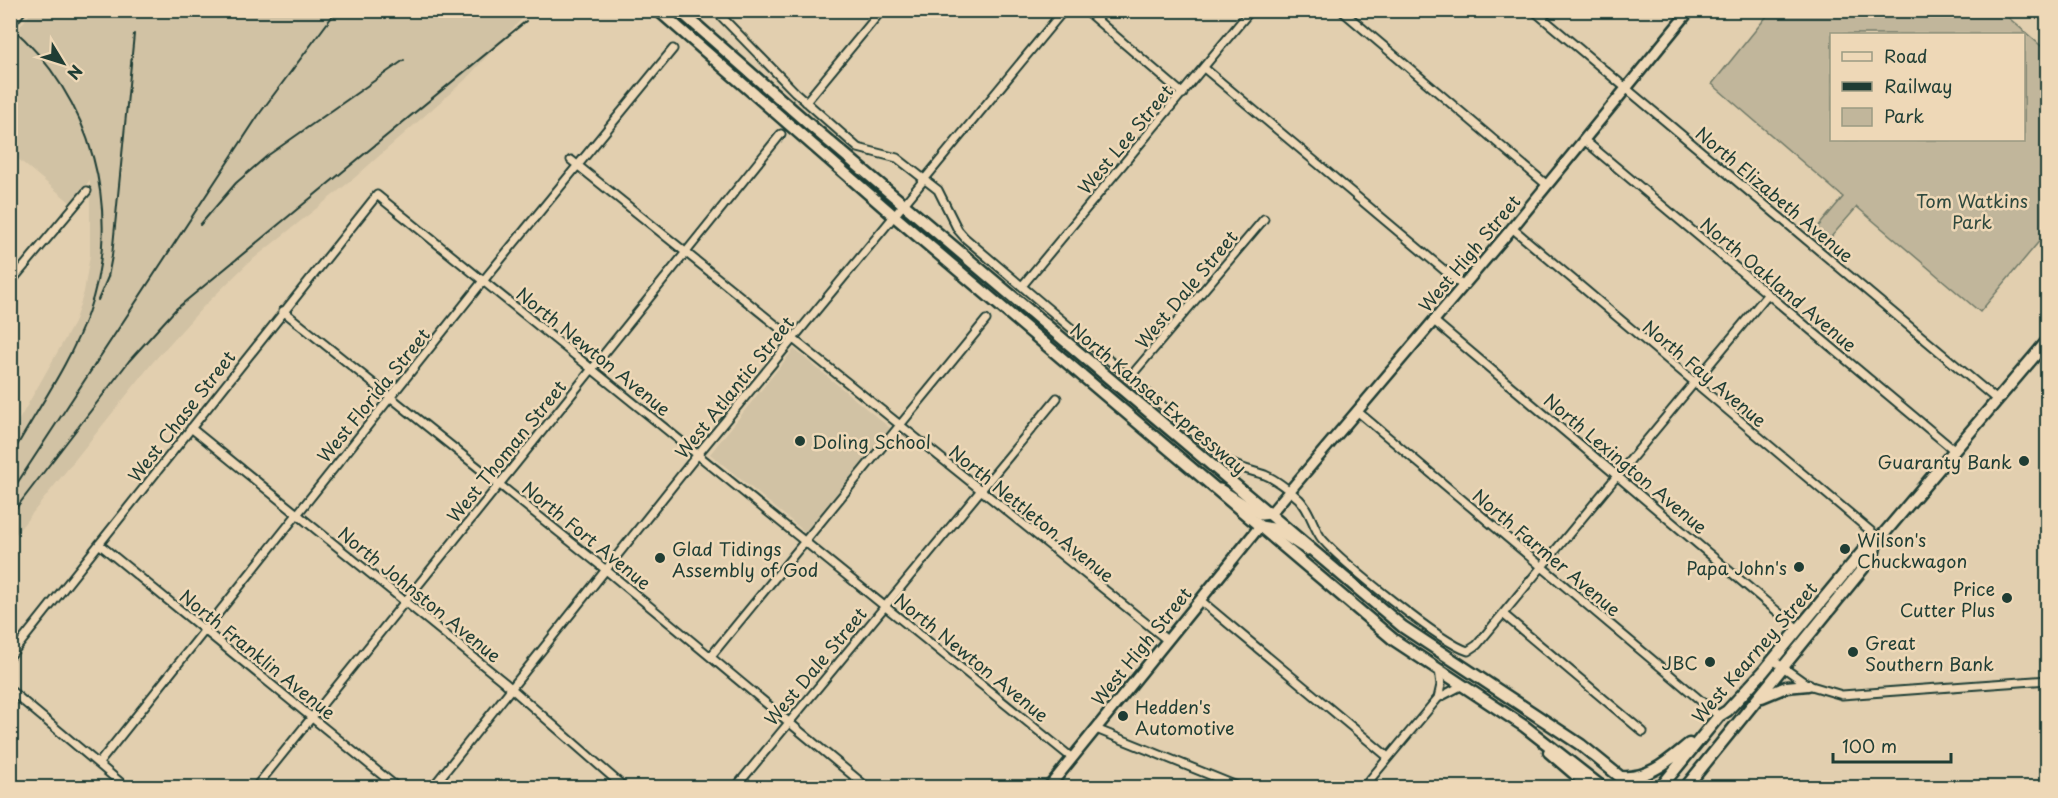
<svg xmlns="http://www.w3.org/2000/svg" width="2058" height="798" viewBox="0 0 2058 798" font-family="'Playpen Sans',sans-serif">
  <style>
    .built { fill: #d1c2a4 }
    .green { fill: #c1b69b; stroke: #707a68; stroke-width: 1.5; fill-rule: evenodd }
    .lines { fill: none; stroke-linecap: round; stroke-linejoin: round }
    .street-casing { stroke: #1f3d34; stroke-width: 11 }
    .secondary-casing { stroke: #1f3d34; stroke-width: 14 }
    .primary-casing { stroke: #1f3d34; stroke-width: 15 }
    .street { stroke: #eed8b7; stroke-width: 7 }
    .secondary { stroke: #eed8b7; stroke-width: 9 }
    .primary { stroke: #eed8b7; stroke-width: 10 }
    .rail { stroke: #1f3d34; stroke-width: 2 }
    .poi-dot { fill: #1f3d34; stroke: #eed8b7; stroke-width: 2 }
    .labels { text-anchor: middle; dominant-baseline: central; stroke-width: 5; stroke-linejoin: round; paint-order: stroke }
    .street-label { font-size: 18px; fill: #1f3d34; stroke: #eed8b7 }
    .park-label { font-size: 18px; fill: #2f493e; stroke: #eed8b7 }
    .poi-label { font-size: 18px; fill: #1f3d34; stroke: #eed8b7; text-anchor: start }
  </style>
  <rect width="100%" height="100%" fill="#e2cfaf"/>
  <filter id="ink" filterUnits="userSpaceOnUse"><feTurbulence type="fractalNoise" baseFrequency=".0167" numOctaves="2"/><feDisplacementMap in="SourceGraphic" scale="12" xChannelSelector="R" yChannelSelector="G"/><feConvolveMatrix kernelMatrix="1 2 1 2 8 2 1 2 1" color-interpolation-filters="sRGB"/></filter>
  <g filter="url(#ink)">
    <path class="built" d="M33,10L529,11L465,80L352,180L247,264L203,307L153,362L11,540V434L74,323L84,292L90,255V180L71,203L11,153V38Z
      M794,349L891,429L805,532L710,454Z"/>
    <path class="green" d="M1771,11H2005L2003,13L2047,51V232L1980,312L1857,207L1824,245L1812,234L1843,197L1712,84ZM1832,34H2024V140H1832Z"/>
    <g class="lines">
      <defs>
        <path id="street" d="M715,10L795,92L858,148L897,158L938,190L958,230L965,238L1230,463C1242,469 1253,471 1265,475C1277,480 1289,490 1299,499C1311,511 1312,526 1322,539C1342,562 1441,643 1468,651L1477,645L1767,295
          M1085,10L1183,94
          M1341,10L1547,185
          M1533,10L1997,400
          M10,25L22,10
          M1204,68L1463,286
          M806,102L882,10
          M1584,140L1955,451
          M571,160L1167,640
          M1512,228L1880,539
          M10,283L87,191
          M1022,286L1251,10
          M283,311L606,570L868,788
          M1434,321L1798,629
          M1130,377L1264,219
          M1357,411L1719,716
          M191,428L504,682L625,788
          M99,544L398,788
          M1200,600L1388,757
          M1503,614L1643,732
          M10,656L377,195L1072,758
          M711,656L986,320
          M1773,660L1808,685L1842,695L2048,680
          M10,690L127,788
          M1438,698L1441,685L1439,669
          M1096,729L1242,788
          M99,763L483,281L673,49
          M255,788L781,134
          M432,788L698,454L1064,10
          M735,788L1057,398
          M1363,788L1438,698L1463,685"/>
        <path id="secondary" d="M1220,489L1261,515L1270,514L1508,233L1690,10
          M1048,788L1260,526L1273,528L1307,550"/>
        <path id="primary" d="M658,10L893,215L1394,640L1524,726L1603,788
          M679,10L811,126L1403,627L1581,745L1634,788
          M1762,697L1786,687L1808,685
          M1549,752L1591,788
          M1622,777C1650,779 1669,760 1689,744
          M1660,788L1719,716L1727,711L1763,672L1863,551L1876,543L2048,340
          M1685,788L1873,556L1876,543"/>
      </defs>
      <use href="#street" class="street-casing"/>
      <use href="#secondary" class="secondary-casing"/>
      <use href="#primary" class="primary-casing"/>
      <use href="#street" class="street"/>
      <use href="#secondary" class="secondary"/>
      <use href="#primary" class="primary"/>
      <path class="rail" d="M10,26C92,96 124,212 88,313C70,364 36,411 10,458
        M200,225L236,183L267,156L404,60
        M98,300L108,277L112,256L134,34
        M10,494L260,113L337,10
        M10,516L129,361L176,309L526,21"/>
    </g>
  </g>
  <g class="poi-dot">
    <circle cx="800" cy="441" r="6"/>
    <circle cx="2024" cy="461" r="6"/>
    <circle cx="1845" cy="549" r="6"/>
    <circle cx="660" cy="558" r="6"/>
    <circle cx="1799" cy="567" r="6"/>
    <circle cx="2007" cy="598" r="6"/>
    <circle cx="1853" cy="652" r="6"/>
    <circle cx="1710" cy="662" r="6"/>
    <circle cx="1123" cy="716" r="6"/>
  </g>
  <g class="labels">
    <g class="street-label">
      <text transform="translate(1125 139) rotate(-50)">West Lee Street</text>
      <text transform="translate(1775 194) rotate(40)">North Elizabeth Avenue</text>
      <text transform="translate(1469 253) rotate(-50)">West High Street</text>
      <text transform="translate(1779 284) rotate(40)">North Oakland Avenue</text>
      <text transform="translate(1186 289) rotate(-50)">West Dale Street</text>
      <text transform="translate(594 351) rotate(39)">North Newton Avenue</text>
      <text transform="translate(1705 373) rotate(40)">North Fay Avenue</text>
      <text transform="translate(734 387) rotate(-51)">West Atlantic Street</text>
      <text transform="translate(373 395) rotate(-51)">West Florida Street</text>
      <text transform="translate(1159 398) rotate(40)">North Kansas Expressway</text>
      <text transform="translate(181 416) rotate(-52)">West Chase Street</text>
      <text transform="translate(506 451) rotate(-51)">West Thoman Street</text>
      <text transform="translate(1626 463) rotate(40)">North Lexington Avenue</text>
      <text transform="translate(1032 513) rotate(39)">North Nettleton Avenue</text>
      <text transform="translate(587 535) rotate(39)">North Fort Avenue</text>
      <text transform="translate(1547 552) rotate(40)">North Farmer Avenue</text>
      <text transform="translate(420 594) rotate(39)">North Johnston Avenue</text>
      <text transform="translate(1141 646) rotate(-51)">West High Street</text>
      <text transform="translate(1754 652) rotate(-49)">West Kearney Street</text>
      <text transform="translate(258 654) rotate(39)">North Franklin Avenue</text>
      <text transform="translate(972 657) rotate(39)">North Newton Avenue</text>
      <text transform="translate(815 666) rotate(-50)">West Dale Street</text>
    </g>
    <g class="park-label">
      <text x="1972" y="200">Tom Watkins<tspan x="1972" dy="21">Park</tspan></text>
    </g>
    <g class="poi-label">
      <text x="812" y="441">Doling School</text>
      <text x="2012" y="461" text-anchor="end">Guaranty Bank</text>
      <text x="1857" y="539">Wilson's<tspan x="1857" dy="21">Chuckwagon</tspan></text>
      <text x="672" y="548">Glad Tidings<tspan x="672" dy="21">Assembly of God</tspan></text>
      <text x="1787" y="567" text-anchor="end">Papa John's</text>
      <text x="1995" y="588" text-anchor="end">Price<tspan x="1995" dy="21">Cutter Plus</tspan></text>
      <text x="1865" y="642">Great<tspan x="1865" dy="21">Southern Bank</tspan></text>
      <text x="1698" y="662" text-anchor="end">JBC</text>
      <text x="1135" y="706">Hedden's<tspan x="1135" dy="21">Automotive</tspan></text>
    </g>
  </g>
  <rect width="2058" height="798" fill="none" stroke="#eed8b7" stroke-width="36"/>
  <rect x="18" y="18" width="2022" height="762" fill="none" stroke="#1f3d34" stroke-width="2" filter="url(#ink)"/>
  <rect x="1830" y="33" width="195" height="108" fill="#eed8b7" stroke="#9b9a83" stroke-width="1.5"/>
  <rect x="1842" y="52" width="30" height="9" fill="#eed8b7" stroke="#9b9a83" stroke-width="1.5"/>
  <text x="1884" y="63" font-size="18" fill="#1f3d34">Road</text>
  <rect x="1842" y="82" width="30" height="9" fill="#1f3d34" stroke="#9b9a83" stroke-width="1.5"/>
  <text x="1884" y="93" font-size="18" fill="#1f3d34">Railway</text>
  <rect x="1842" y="108" width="30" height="18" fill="#c1b69b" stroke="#9b9a83" stroke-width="1.5"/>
  <text x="1884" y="123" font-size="18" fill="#1f3d34">Park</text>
  <g transform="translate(63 63) rotate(128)" stroke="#eed8b7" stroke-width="4.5" paint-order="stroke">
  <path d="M0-4.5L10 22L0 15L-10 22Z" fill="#1f3d34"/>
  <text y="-9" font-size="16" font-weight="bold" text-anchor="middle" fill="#1f3d34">N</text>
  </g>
  <path d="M1833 753v9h118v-9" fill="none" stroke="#1f3d34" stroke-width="3"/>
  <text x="1842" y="753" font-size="18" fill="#1f3d34" stroke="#eed8b7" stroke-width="4.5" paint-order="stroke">100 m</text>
</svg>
